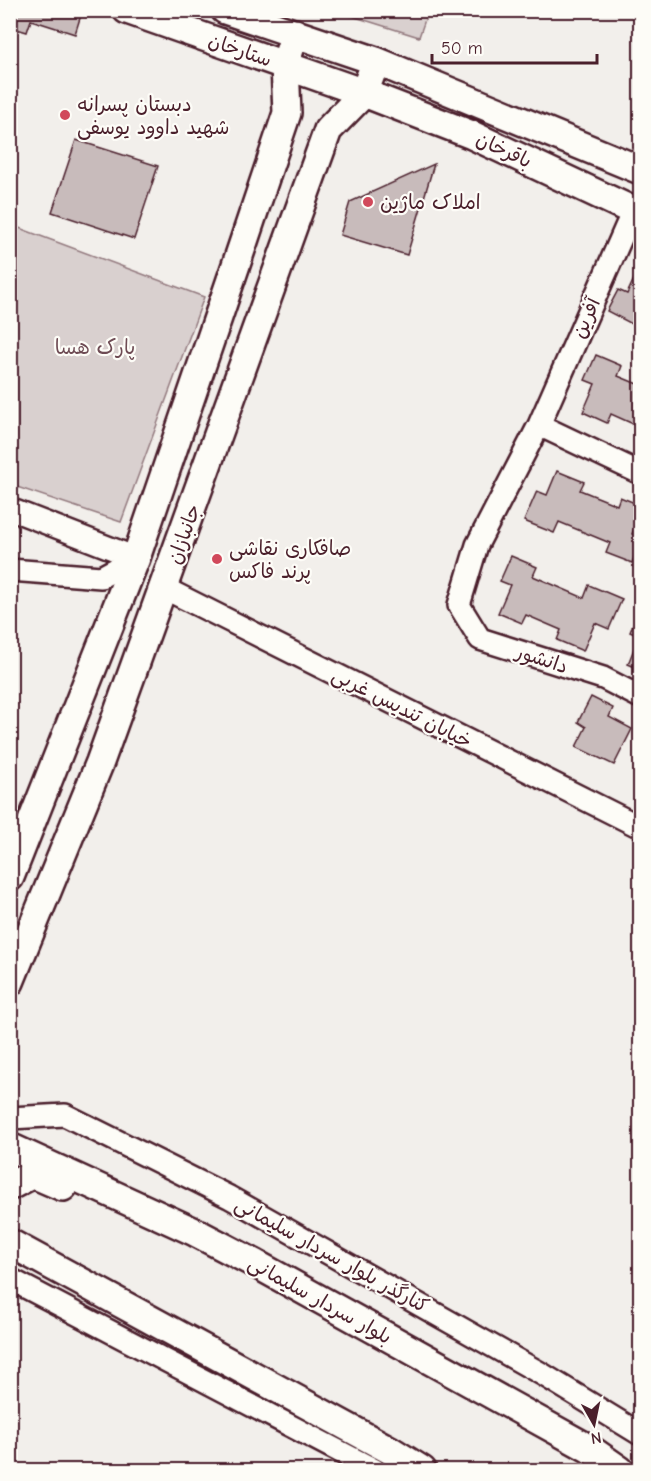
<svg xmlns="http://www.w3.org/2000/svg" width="651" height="1481" viewBox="0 0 651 1481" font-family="'Comic Neue','Playpen Sans Arabic',sans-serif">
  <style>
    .green { fill: #d9d0cf; stroke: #92787d; stroke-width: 1.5 }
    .building { fill: #c8bbbb; stroke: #4a1f2b; stroke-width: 1.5 }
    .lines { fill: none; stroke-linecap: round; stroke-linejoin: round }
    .minor-casing { stroke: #4a1f2b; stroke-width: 26 }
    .major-casing { stroke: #4a1f2b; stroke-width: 32 }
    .minor { stroke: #fdfcf7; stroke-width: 21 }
    .major { stroke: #fdfcf7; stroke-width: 27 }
    .poi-dot { fill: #d1495b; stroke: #fdfcf7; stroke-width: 2 }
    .labels { text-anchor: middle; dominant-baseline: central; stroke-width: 4.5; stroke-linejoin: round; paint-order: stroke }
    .street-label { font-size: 20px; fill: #4a1f2b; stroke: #fdfcf7 }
    .poi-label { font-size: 20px; fill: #4a1f2b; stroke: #fdfcf7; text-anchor: start }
    .park-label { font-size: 20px; fill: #6e4b54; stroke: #fdfcf7 }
  </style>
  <rect width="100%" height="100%" fill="#f2efeb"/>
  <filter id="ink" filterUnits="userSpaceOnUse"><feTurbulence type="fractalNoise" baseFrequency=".0167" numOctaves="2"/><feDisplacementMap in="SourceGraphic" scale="12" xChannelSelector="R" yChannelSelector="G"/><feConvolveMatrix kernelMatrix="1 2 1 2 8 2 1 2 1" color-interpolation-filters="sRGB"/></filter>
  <g filter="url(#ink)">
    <path class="green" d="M336,11H428L419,37Z
      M11,225L204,297L121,522L11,485Z"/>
    <path class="building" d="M10,10H66L81,15L75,34L31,20L27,32L10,27Z
      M76,140L158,166L134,239L52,212Z
      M434,164L407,255L340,235L350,202Z
      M640,266V318L638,316L634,325L607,311L618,290L627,294Z
      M596,355L622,366L618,376L640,385V427L611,414L607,423L583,412L595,384L585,380Z
      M557,471L584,482L580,490L617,505L620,497L640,505V515L632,534L640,538V542L632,563L606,553L610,543L559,522L554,533L524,521L537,491L547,495Z
      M511,556L537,567L533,576L584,598L589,585L622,599L609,629L595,623L583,651L557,640L561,630L526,615L522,623L498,613L510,585L500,581Z
      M640,607V669L628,664L639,636L630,632Z
      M591,697L613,708L609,717L632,729L614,765L576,747L586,727L578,722Z"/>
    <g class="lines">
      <defs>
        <path id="minor" d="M633,211L539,425L477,545L459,605L480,639L603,678L640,697
          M539,425L640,473
          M10,509L136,558
          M10,570L101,577L136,558
          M164,588L640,827
          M10,1118L65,1115L229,1197L542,1374L640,1434
          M10,1279L375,1470"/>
        <path id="major" d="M127,10L364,93L472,135L640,214
          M225,10L376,61L640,170
          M10,877L136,558L239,256L287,113L285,65L295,33
          M10,982L100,762L328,130L364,93L376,61
          M10,1147L195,1232L256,1264L590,1449L620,1470
          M10,1186L33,1174L63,1187
          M10,1243L390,1450L422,1470"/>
      </defs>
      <use href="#minor" class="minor-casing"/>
      <use href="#major" class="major-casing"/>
      <use href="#minor" class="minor"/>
      <use href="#major" class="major"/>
    </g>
  </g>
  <g class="poi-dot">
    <circle cx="65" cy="115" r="6"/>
    <circle cx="368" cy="202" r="6"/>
    <circle cx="217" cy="559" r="6"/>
  </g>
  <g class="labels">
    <g class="street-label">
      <text transform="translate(240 50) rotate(19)">ستارخان</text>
      <text transform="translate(504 150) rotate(25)">باقرخان</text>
      <text transform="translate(586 318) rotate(-66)">آفرین</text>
      <text transform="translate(184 534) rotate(-70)">جانبازان</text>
      <text transform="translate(542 659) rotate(18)">دانشور</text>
      <text transform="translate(402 708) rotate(27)">خیابان تندیس غربی</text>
      <text transform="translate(332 1255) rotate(29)">کنارگذر بلوار سردار سلیمانی</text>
      <text transform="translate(320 1300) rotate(29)">بلوار سردار سلیمانی</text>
    </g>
    <g class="poi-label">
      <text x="77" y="104">دبستان پسرانه<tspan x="77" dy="23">شهید داوود یوسفی</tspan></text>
      <text x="380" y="202">املاک ماژین</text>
      <text x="229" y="548">صافکاری نقاشی<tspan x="229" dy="23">پرند فاکس</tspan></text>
    </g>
    <g class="park-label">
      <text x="95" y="347">پارک هسا</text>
    </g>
  </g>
  <rect width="651" height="1481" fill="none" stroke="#fdfcf7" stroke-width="36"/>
  <rect x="18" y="18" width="615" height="1445" fill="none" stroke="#4a1f2b" stroke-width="2" filter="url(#ink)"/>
  <g transform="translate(594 1424) rotate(171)" stroke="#fdfcf7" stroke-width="4.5" paint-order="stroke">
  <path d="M0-4.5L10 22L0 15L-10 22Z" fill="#4a1f2b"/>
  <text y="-9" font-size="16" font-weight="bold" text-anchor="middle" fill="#4a1f2b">N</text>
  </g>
  <path d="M432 54v9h165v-9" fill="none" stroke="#4a1f2b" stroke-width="3"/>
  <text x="441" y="54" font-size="18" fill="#4a1f2b" stroke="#fdfcf7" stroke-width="4.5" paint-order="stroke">50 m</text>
</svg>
